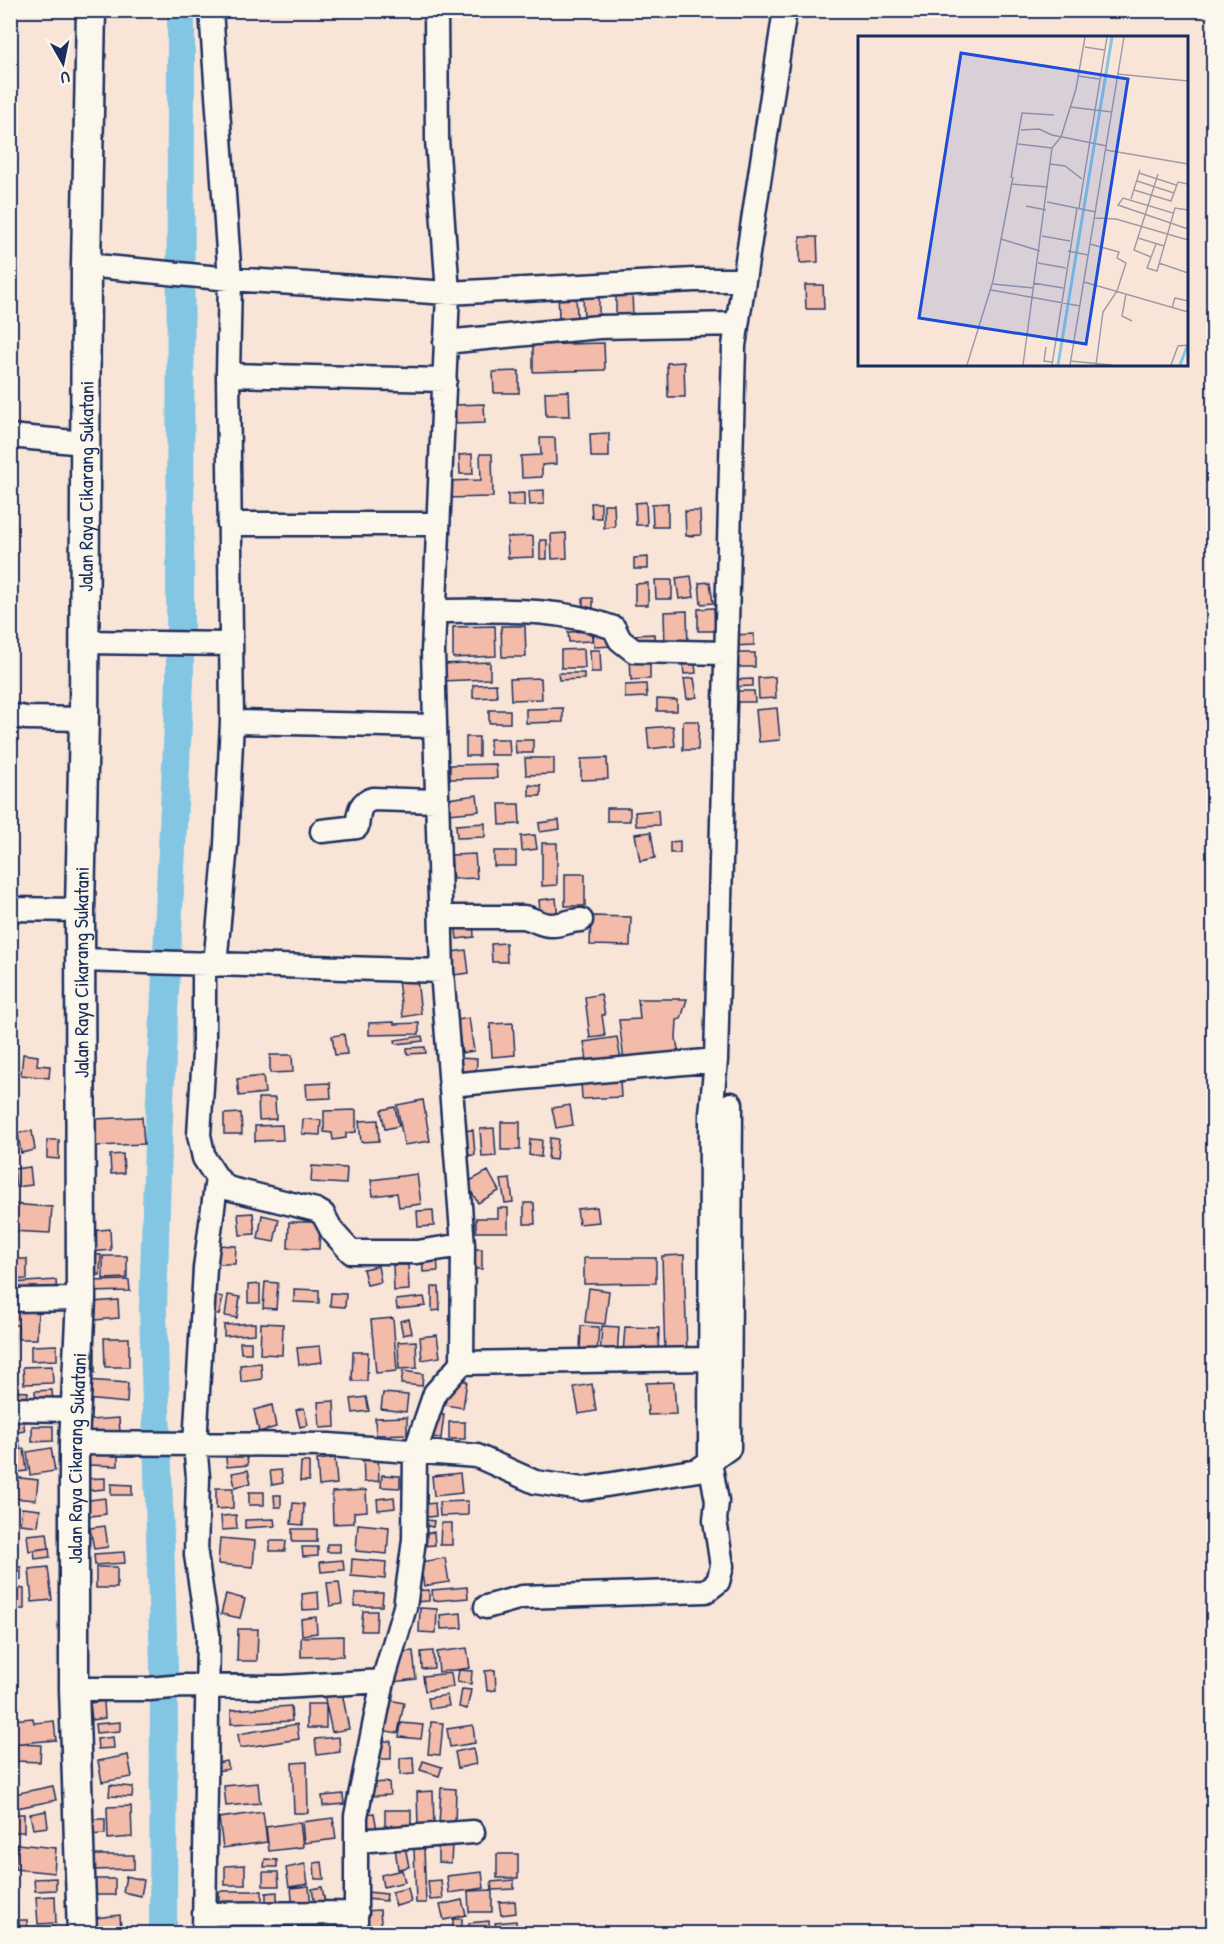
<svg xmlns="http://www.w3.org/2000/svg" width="1224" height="1944" viewBox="0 0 1224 1944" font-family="'Patrick Hand',sans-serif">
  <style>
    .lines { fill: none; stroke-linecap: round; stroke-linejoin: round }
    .river { stroke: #83c6e4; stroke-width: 28 }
    .building { fill: #f3bba9; stroke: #1b2f5e; stroke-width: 1.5 }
    .minor-casing { stroke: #1b2f5e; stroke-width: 27 }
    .major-casing { stroke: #1b2f5e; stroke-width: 33 }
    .minor { stroke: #fbf7ec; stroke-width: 22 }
    .major { stroke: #fbf7ec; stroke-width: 28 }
    .labels { text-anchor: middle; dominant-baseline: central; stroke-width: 5; stroke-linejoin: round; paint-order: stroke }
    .street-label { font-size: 20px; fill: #1b2f5e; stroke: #fbf7ec }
    .inset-river { fill: none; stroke: #83c6e4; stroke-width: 3 }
    .inset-road { fill: none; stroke: #a09ca7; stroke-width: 1.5 }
    .view { fill: #1d4ed8; fill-opacity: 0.15; stroke: #1d4ed8; stroke-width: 3 }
    .inset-edge { fill: none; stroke: #1b2f5e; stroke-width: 3 }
  </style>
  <rect width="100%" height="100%" fill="#f9e5d8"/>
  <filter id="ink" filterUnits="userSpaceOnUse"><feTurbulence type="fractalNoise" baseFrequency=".0167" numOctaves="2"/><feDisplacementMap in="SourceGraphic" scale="12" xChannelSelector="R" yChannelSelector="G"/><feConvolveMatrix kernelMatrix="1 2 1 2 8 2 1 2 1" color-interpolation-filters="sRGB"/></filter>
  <g filter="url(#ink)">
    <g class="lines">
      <path class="river" d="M163,1934L164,1666L153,1309L158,1141L180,681L181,10"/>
    </g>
    <path class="building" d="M800,237H817L818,262L800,263Z
      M805,285H823L824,309H806Z
      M576,291L577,318H559L558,292Z
      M632,292L633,317L616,318V293Z
      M583,297H599V319L584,320Z
      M604,343L605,370L533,372V345Z
      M684,362L685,397H668L667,363Z
      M519,371V393H494L493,372Z
      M569,391L570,416H546L545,392Z
      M484,404L485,423L456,424L455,405Z
      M609,433V457H591L590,434Z
      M540,438H555L556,464L542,465V477L522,478L521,456L541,455Z
      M472,454L473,474H460L459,455Z
      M480,454H492L493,497L444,498V481L481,480Z
      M544,490V504L530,505L529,491Z
      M524,493V506H508V494Z
      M646,502L647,525H636L635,503Z
      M591,503H601V518H592Z
      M668,503V527H653L652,504Z
      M604,504H614L615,527L604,528Z
      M685,511H700L701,535L686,536Z
      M566,533L567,558L552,559L551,534Z
      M533,536L534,557L508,558L507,537Z
      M540,540H547V559H540Z
      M648,557V569H634V558Z
      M691,576L694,597L679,599L676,578Z
      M655,580H672V599H656Z
      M710,582L713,603L701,604L699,583Z
      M648,583V605H635V584Z
      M583,598H593V610L583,611Z
      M714,608L715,631H698V609Z
      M687,611L688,650H665L664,612Z
      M495,626L496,656L453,658V627Z
      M501,626H525L526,657H502Z
      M614,630V646L594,647L593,631Z
      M592,631V641L569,642L568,632Z
      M654,634L655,648L633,649L632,635Z
      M754,634V645L731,646V635Z
      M584,649L585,668H561V650Z
      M590,650H600L601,672H591Z
      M733,653H755V667H733Z
      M650,655V679L631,680L630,656Z
      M694,655L696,673L684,674L682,656Z
      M490,662V679L441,681L440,664Z
      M558,673H584V679L559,680Z
      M775,677L776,698L759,699L758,678Z
      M541,678L542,699L511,700L510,679Z
      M694,678L697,697L687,699L684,679Z
      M753,679V686L729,687V680Z
      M496,684L497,697L473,698V685Z
      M646,684L647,697L625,698V685Z
      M738,691H754L755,702H738Z
      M657,699L677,700V711H657Z
      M563,708V722L526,723V709Z
      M777,708L780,740L759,742L756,710Z
      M489,710H510V723H489Z
      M683,721H699L698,750H683Z
      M673,726L675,746L649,749L647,728Z
      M466,737H479V756H466Z
      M490,739H509L510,755H490Z
      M515,740H533V753H516Z
      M525,758H554V774L526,775Z
      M607,758L608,779L581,780V759Z
      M496,764L497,778L450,779V765Z
      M529,785L541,786V796H529Z
      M477,795L479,811L449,814L447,799Z
      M499,804H519L520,824L500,825Z
      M607,808H630V821H607Z
      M658,810L659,825L636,826L635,812Z
      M559,820L560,829L540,832L539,823Z
      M485,823V837L457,838L456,825Z
      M651,832L655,858L640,861L635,834Z
      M535,835L537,849L522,851L521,836Z
      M680,841V853H670V842Z
      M542,843H557V885L542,886Z
      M494,851H516V866H494Z
      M475,854L477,878L453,879L451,855Z
      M565,874H585V906H565Z
      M556,898L558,919L541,921L539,900Z
      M591,916L631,917L630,946L590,945Z
      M473,919L474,937L457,939L455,921Z
      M506,943L507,962H492L491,944Z
      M466,950L469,973L454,975L451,952Z
      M417,979L421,1014L403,1017L398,981Z
      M601,994L605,1015H602L605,1036L590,1038L585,997Z
      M638,999H687L681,1019L677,1020L676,1038L679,1055L624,1061L619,1020L640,1019Z
      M469,1018L474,1051L462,1053L457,1020Z
      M394,1022V1024L419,1023V1034L369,1035V1023Z
      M513,1023L515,1055L492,1057L490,1024Z
      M344,1034L347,1054L335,1055L332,1036Z
      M422,1036L423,1041L396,1044L395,1040Z
      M617,1037L621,1061L588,1066L584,1042Z
      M425,1047L426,1053L407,1054V1048Z
      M23,1054L38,1056L37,1065L50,1066L49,1078L21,1075Z
      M270,1055H292L293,1072L270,1073Z
      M457,1058L477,1059L476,1075L456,1073Z
      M263,1076L265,1093L239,1096L237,1079Z
      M620,1079L621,1097L582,1099L581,1081Z
      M330,1083L331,1098L307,1099L306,1084Z
      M10,1087H14L13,1106L10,1105Z
      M258,1098H275L276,1119L259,1120Z
      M423,1100L430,1141L404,1145L397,1105Z
      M570,1105L573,1125L556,1128L552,1108Z
      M395,1107L399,1126L385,1129L381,1110Z
      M356,1110V1132L346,1133V1138L333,1140L332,1133L324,1132V1111Z
      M241,1113L242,1134H224V1114Z
      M142,1117L144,1144L96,1146L94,1119Z
      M303,1119L321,1120L320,1135L302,1134Z
      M378,1120L379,1141L361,1142L359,1121Z
      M501,1122H520V1150H501Z
      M282,1125L283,1140L255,1141V1126Z
      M494,1128L496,1156L482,1157L480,1129Z
      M473,1130L475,1155L459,1156L457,1131Z
      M32,1131L35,1150L21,1153L18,1133Z
      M550,1138L558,1139L556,1160L548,1159Z
      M530,1139L542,1140L541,1157L529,1155Z
      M47,1140H59V1159L47,1158Z
      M123,1154L124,1173L111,1174L110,1155Z
      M312,1166L347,1168L346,1184L311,1182Z
      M30,1167L32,1185L16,1187L14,1169Z
      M488,1171L499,1191L478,1203L466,1183Z
      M417,1174L421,1204L399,1207L397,1193L373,1196L371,1180Z
      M510,1179L513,1202L505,1203L501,1180Z
      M524,1203H534L535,1224H524Z
      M10,1204L52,1207L50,1233L10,1231Z
      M597,1207L599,1222L579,1224L577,1209Z
      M498,1208H508V1232H476V1218H498Z
      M433,1210L434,1226L418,1227L417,1211Z
      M253,1213L255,1234L240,1235L238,1214Z
      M262,1215L279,1219L274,1242L258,1239Z
      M289,1222H320L319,1249L288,1248Z
      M110,1229L111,1250L92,1252L90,1231Z
      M217,1245L236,1246L235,1264H216Z
      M471,1249H482V1269H471Z
      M84,1254L101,1255L100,1275H83Z
      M437,1254L438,1271L423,1272L422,1255Z
      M684,1255L687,1355L665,1356L662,1256Z
      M103,1256H127V1278L103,1279Z
      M584,1258H656V1283L584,1284Z
      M10,1259H27V1279L10,1280Z
      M393,1265H408L409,1290L394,1291Z
      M378,1266L381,1282L367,1285L363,1269Z
      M56,1280L57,1295L10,1297V1283Z
      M129,1280L130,1291L89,1292V1281Z
      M265,1282L278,1283L276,1309L263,1308Z
      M260,1284V1303H248V1285Z
      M432,1287H439L440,1310L432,1311Z
      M589,1288L609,1291L605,1324L585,1322Z
      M294,1289L319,1290V1303L294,1302Z
      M331,1293L346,1294L345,1307L330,1306Z
      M208,1294L223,1297L219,1315L204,1312Z
      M228,1295L240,1297L237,1318L225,1316Z
      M424,1297L426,1306L397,1309L396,1300Z
      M118,1300L119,1318L95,1320L93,1302Z
      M10,1304L38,1308L37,1339H18V1325H10Z
      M393,1318L397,1371L376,1373L371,1320Z
      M409,1319L412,1333L403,1335L400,1321Z
      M255,1323V1334L224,1336V1325Z
      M261,1323L283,1324L282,1355L260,1354Z
      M581,1326L599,1327L597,1352L580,1351Z
      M602,1326L619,1327L617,1356L600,1355Z
      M625,1327L659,1328L658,1355L623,1353Z
      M10,1334H14L13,1363H10Z
      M437,1335L440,1357L422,1360L420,1337Z
      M104,1338H129V1367H105Z
      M416,1341L417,1368L399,1369L398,1342Z
      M240,1342H251V1353H241Z
      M57,1345V1360L31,1361V1346Z
      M320,1346L322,1362L299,1365L297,1348Z
      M81,1348H95V1373H81Z
      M353,1352H368L367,1381H352Z
      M261,1363L262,1379L241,1382L240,1365Z
      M52,1366L53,1383L24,1384L23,1367Z
      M403,1371L423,1374L422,1386L401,1384Z
      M449,1379L467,1381L463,1408L445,1405Z
      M86,1380L128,1383L127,1403L85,1399Z
      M674,1382L676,1414L648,1415L646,1383Z
      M592,1384L596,1411L579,1414L574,1387Z
      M52,1390L53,1403L36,1404L35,1391Z
      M10,1391L28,1392L27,1400L10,1399Z
      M383,1393L408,1395L406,1412L381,1409Z
      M366,1397L369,1411L353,1413L351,1399Z
      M334,1401L335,1427L320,1428L318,1402Z
      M272,1405L276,1427L259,1432L254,1410Z
      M304,1408L308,1425L300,1427L296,1410Z
      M432,1414L444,1415L441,1438L429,1437Z
      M407,1417V1434L376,1435L375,1418Z
      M119,1418L120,1434L90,1435V1420Z
      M23,1421L25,1431L10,1433V1423Z
      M449,1422H465V1439H449Z
      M32,1426H53V1441L32,1442Z
      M18,1434L20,1448L10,1450V1435Z
      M51,1448L55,1471L30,1475L27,1452Z
      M246,1448L248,1465L227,1467L225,1451Z
      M24,1449L27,1471L10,1473V1451Z
      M87,1450L118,1451V1466L86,1465Z
      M363,1451H378L379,1481L364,1482Z
      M335,1458L337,1484L319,1486L317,1460Z
      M301,1462H309V1481H300Z
      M248,1470L251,1483L235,1487L232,1473Z
      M281,1470L283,1483L272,1485L270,1471Z
      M460,1473L462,1493L434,1496L432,1476Z
      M382,1475L400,1476V1488L381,1487Z
      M12,1477L38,1480L36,1500L10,1498Z
      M105,1478V1489L83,1491V1479Z
      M111,1484L132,1485V1495H111Z
      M216,1488H233V1508L216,1509Z
      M366,1490L367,1511L354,1512V1523L333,1524L332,1492Z
      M249,1492H264V1505H249Z
      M274,1495H281V1507H275Z
      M394,1497L395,1508L378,1510L377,1499Z
      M105,1498L106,1514L84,1517L82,1501Z
      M468,1501V1515L440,1516L439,1502Z
      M293,1503L304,1504L303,1525L291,1524Z
      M435,1503L436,1516L420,1518L419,1505Z
      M22,1508L40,1510L38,1526L20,1524Z
      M236,1515L237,1529L222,1530L221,1516Z
      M274,1519L275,1526L245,1528V1520Z
      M418,1519L434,1521L433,1527L417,1524Z
      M441,1523H452V1545H440Z
      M358,1524L389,1527L387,1554L356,1551Z
      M105,1526L108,1547L94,1549L90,1528Z
      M292,1529H317V1542H292Z
      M434,1532L435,1545L422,1546L421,1534Z
      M47,1533L49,1548L29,1551L27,1535Z
      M220,1538L255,1541L253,1567L218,1564Z
      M270,1541H286L285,1551H270Z
      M327,1544H340V1552H327Z
      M302,1547H318V1556L303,1557Z
      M49,1548L50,1557L35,1559L34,1550Z
      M124,1552L125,1563L95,1565L94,1554Z
      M445,1558L449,1582L424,1586L420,1562Z
      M352,1559L386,1562L385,1579L351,1576Z
      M343,1560L344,1570L321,1572L320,1562Z
      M10,1567H21V1579L10,1580Z
      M48,1567L52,1600L32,1602L29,1569Z
      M96,1567H117V1588H96Z
      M339,1582L342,1604L330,1606L327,1583Z
      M467,1587L468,1598L433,1601L432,1590Z
      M18,1588L24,1589V1609H17Z
      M10,1589H12V1635H10Z
      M429,1590V1601L412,1602V1591Z
      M318,1592L319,1609L303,1610L302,1594Z
      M355,1593H383L382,1606H354Z
      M226,1594L245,1599L240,1618L221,1614Z
      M420,1608L437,1609L436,1633L419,1632Z
      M363,1611H377L376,1631H361Z
      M461,1613L462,1628L441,1629L440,1615Z
      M316,1617L317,1633L302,1635L301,1619Z
      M238,1629H258L257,1661H237Z
      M343,1636V1656L301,1657V1637Z
      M467,1648L470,1668L439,1672L437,1652Z
      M413,1651L416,1679L394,1682L391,1653Z
      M433,1651L434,1668L422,1669L421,1652Z
      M459,1670L472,1671L471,1684L457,1682Z
      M495,1670L496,1690L487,1691L485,1671Z
      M451,1673L453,1687L425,1691L423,1676Z
      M462,1689L471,1690L467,1709L459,1707Z
      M342,1692L349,1729L332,1732L324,1695Z
      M447,1695L449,1706L430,1709L428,1698Z
      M386,1699L404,1703L398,1733L380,1730Z
      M104,1701L105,1718L92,1720L90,1703Z
      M307,1704H326V1728H307Z
      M291,1706L292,1721L231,1724V1710Z
      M33,1718L34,1723L54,1721L56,1740L10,1744V1720Z
      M120,1722V1731L96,1733L95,1724Z
      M431,1722L443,1723L440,1755L428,1754Z
      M401,1723L423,1725L421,1739L399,1737Z
      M297,1724L299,1739L240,1748L238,1734Z
      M473,1725L475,1743L450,1747L447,1729Z
      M113,1737L114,1748L98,1749L97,1739Z
      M339,1737L340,1752L317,1755L315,1739Z
      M374,1741H391V1759H373Z
      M17,1744L41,1745L40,1762L16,1761Z
      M473,1748L476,1764L458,1768L455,1752Z
      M128,1755L132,1777L102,1782L98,1761Z
      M413,1757L414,1774L400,1775V1758Z
      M227,1761L229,1769L211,1772L210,1764Z
      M423,1761L442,1767L439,1776L420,1770Z
      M307,1762L308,1813H294L292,1763Z
      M389,1782L390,1795L373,1796L372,1783Z
      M258,1783L260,1803L226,1806L224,1786Z
      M110,1785L133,1787L132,1797L109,1796Z
      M53,1786L56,1800L17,1808L14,1794Z
      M441,1788L456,1789L455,1826H439Z
      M433,1791L434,1827H418L417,1792Z
      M343,1794L344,1804L323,1806L322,1796Z
      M131,1806L132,1837L108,1839L107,1807Z
      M385,1810H411V1831L385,1830Z
      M46,1811L48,1827L33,1829L30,1814Z
      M263,1812L267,1842L223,1848L219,1818Z
      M374,1813L377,1830L364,1832L361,1814Z
      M10,1814H24V1832H10Z
      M333,1818L336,1839L304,1843L302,1822Z
      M86,1819H105V1834L86,1835Z
      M300,1822L303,1847L269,1851L266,1827Z
      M17,1844L56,1848L54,1873L15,1869Z
      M438,1844H452L451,1863L438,1862Z
      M405,1846L409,1867L398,1869L395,1848Z
      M424,1848L426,1903H416L414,1849Z
      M497,1854H518V1878H497Z
      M91,1855H134V1869L91,1870Z
      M265,1859L277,1860V1867H264Z
      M322,1862L324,1879H315L314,1863Z
      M305,1864L308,1884L289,1887L286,1868Z
      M245,1865V1885H225V1866Z
      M402,1870L405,1882L383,1887L381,1875Z
      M263,1872H278L279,1886H263Z
      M482,1872L484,1888L449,1893L447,1876Z
      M126,1876L144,1880L141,1896L123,1892Z
      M56,1878V1890L35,1891L34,1879Z
      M95,1879H115V1895H96Z
      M441,1880L443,1899L430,1900L428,1881Z
      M514,1880V1889L492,1890L491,1882Z
      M309,1886L311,1908L293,1910L291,1888Z
      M322,1887L326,1908L316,1910L312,1889Z
      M408,1888L411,1902L396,1906L392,1892Z
      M492,1890V1912H469L468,1891Z
      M219,1891H262V1910H219Z
      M277,1892V1906L266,1907V1893Z
      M367,1892L387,1894L386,1901L366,1899Z
      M55,1896L56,1923L38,1924L36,1897Z
      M462,1900L466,1915L444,1920L440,1905Z
      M515,1901L516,1913L501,1915L499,1902Z
      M10,1904H16L17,1934H10Z
      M380,1910L382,1934H364L362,1911Z
      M120,1915L121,1929L96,1932L95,1918Z
      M453,1919H462V1929H453Z
      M19,1920H27L28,1934H20Z
      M489,1921L490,1934H470L469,1923Z
      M516,1921L517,1934H497L495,1923Z
      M54,1927L55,1933L43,1934L42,1928Z
      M421,1928V1934H397V1930Z
      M238,1930V1934H222V1931Z"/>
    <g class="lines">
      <defs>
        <path id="minor" d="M211,10L230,279L228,375L232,722L226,845L215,965
          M86,265L230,279L448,293L694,280H744
          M445,342L599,327L736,324
          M228,375L445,380
          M10,436L84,443
          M229,524H437
          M435,611C496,611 556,606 614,628L620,640L634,651L725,653
          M84,642L231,644
          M10,715L26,718L84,719
          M232,722L435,726
          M322,831L357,827C359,813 358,803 373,799L437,801
          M10,909L80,910
          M441,917H523C533,918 541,926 552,925C562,925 571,920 581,920
          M81,960L442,971
          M204,963V1054L199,1135L204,1158L217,1178L227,1188L316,1210L323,1214L332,1231L351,1252H417L463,1245
          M450,1085L716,1060
          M711,1114L716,1060L734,346L785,10
          M10,1300L81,1299
          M462,1363L710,1359
          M10,1409L74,1410
          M74,1443L329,1445L477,1456L535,1482L582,1489L698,1470L729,1448L731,1104L711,1114L710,1462L717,1501L715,1520L722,1566L718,1582L706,1591L522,1597L486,1607
          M74,1689H149L183,1686L282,1687L383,1681
          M357,1841L473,1832
          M204,1914L357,1913
          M204,1934L208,1634L196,1555L198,1477L195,1445L205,1268L217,1178
          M356,1934V1816L383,1681L405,1607L414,1540L415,1452L435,1393L462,1363L463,1245L442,971L433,652L448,293L437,139L436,10"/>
        <g id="major">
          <path id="s1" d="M82,1934L74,1689V1443L81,1299L80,910L84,719L86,265L91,10"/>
        </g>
      </defs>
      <use href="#minor" class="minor-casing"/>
      <use href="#major" class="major-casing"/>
      <use href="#minor" class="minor"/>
      <use href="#major" class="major"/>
    </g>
  </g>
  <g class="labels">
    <g class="street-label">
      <text stroke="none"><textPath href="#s1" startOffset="1448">Jalan Raya Cikarang Sukatani</textPath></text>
      <text stroke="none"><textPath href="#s1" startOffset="962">Jalan Raya Cikarang Sukatani</textPath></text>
      <text stroke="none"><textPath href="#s1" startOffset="476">Jalan Raya Cikarang Sukatani</textPath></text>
    </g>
  </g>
  <g transform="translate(858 36)">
    <rect width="330" height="330" fill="#f9e5d8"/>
    <path class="inset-river" d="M200,329L254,1M322,329L330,308"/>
    <path class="inset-road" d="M227,11L246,14M259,38L330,45M220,40L241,43M212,71L254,76M163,94L181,93L194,99L249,110M160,108L194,112M248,114L330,128M192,128L207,130L224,143M281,137L318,149M153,142L164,77L196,79M279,145L316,157M153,148L190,151M276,154L313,165L320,146L330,148M273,163L282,134M189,166L238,176M168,170L188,174M221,172L249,1M315,177L265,162L260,169L330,193M237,182L258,183L330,204M184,200L212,205M280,202L306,210M143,203L182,215M232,208L261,216L259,222L268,227L259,255L245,276L238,329M298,208L289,232L299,235L317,172L330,174M210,215L230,219M293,221L276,214L300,138M180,227L208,232M301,227L330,237M226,246L330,276M175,247L205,252M135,248L175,252M133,254L222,270M268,258L264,280L274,285M314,272L317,262L330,265M168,298L199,304M188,311L186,325L194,326M212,325L254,329M109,329L135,245L155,141M165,329L194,112L203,101L218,53L227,1M194,329L219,172M212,329L266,1M313,329L320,310L330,309"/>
    <path class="view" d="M103,17L270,43L228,308L61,282Z"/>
    <rect width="330" height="330" class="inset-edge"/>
  </g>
  <rect width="1224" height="1944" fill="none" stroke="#fbf7ec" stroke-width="36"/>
  <rect x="18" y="18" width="1188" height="1908" fill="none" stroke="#1b2f5e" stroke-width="2" filter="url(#ink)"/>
  <g transform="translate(63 63) rotate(171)" stroke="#fbf7ec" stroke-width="4.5" paint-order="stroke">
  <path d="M0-4.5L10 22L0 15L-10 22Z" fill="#1b2f5e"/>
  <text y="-9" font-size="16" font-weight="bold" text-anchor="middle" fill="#1b2f5e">U</text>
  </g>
</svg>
